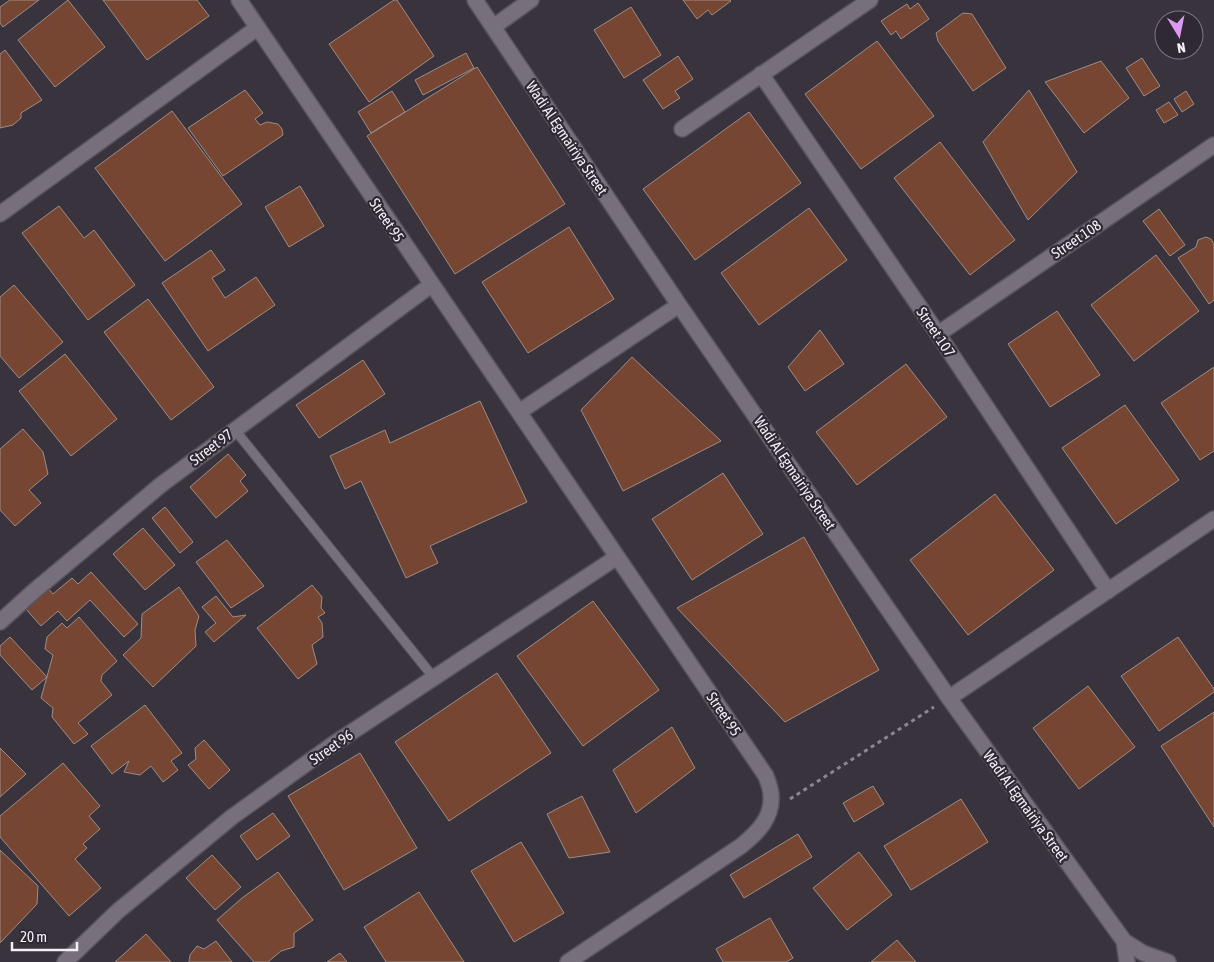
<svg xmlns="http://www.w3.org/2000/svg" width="1214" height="962" viewBox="0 0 1214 962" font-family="'Asap Condensed',sans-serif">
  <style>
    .building { fill: #764632; stroke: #9d8d87 }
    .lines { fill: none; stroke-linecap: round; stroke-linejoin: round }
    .service-casing { stroke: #57525b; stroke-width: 11 }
    .minor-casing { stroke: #57525b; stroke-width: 18 }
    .path { stroke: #8b868f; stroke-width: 3; stroke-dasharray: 4 4; stroke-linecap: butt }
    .service { stroke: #77707c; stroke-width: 9 }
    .minor { stroke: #77707c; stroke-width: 15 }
    .labels { text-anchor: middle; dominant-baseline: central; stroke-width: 4.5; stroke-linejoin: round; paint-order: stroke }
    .street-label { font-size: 15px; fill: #f3eff6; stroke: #2f2934 }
  </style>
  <rect width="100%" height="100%" fill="#39333e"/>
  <path class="building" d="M10,0H39L3,27L0,23V7Z
    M68,0L105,47L55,87L18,40Z
    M103,0H197L209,16L147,60Z
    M394,0H397L434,56L369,102L329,44Z
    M683,0H730L731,1L712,15L708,10L697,19Z
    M918,3L929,19L901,39L896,31L891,35L881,21L907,4L910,9Z
    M631,7L661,55L624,78L594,30Z
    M963,13L972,14L1006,68L973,91L938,41L936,33Z
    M877,41L934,116L861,169L805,94Z
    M5,50L42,100L21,113V118L13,125L0,128V54Z
    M466,53L474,68L423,95L415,80Z
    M678,56L693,79L675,91L680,98L663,109L643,80Z
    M1142,58L1160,86L1144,96L1126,68Z
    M1101,61L1129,98L1084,133L1045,82Z
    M477,67L565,204L455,274L367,136Z
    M245,90L263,113L255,119L260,125L267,122L278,124L282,129L283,135L223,176L188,128Z
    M1029,90L1077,172L1028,220L983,142Z
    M392,91L405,112L371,133L358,112Z
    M1186,91L1194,104L1182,112L1174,99Z
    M1169,102L1178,115L1164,123L1156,110Z
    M172,111L242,204L165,261L95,168Z
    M749,112L801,183L695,260L643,189Z
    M940,142L1015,240L970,275L894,178Z
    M300,186L324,226L289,247L265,207Z
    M59,206L84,238L94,230L135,285L88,320L22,233Z
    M809,208L847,260L759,325L721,273Z
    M1159,209L1185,245L1170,256L1143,221Z
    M569,227L614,299L528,353L482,282Z
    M1206,237L1211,239L1214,244V300L1209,304L1178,258L1196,247L1198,240Z
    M211,250L225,270L212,278L225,298L256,277L275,305L208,351L162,283Z
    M1156,255L1199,311L1134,361L1091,305Z
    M14,285L63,342L19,378L0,356V297Z
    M148,299L214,387L171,420L104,332Z
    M1057,311L1100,375L1050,407L1008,344Z
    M820,330L844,364L805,391L788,367Z
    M65,354L117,419L71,456L19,391Z
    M632,357L721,441L623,491L581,410Z
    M363,360L385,394L319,438L296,405Z
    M906,364L947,417L857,485L816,432Z
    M1214,367V451L1200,460L1161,403Z
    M480,401L527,502L430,546L438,563L406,578L361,481L345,489L330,456L385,430L390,443Z
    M1125,405L1179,480L1116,524L1062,448Z
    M23,429L43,452L48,474L29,490L41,503L15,526L0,510V449Z
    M228,454L246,475L240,481L248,491L216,518L190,487Z
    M723,473L763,534L692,580L652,519Z
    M995,494L1054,570L968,635L910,560Z
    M165,507L193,542L180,553L152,518Z
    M143,528L175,565L145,590L113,554Z
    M804,537L879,670L785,722L677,608Z
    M227,540L264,586L231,608L196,562Z
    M91,572L138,624L124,637L90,600L67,621L58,611L41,626L24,607L47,587L53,594L72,578L78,584Z
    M312,585L322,597L321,608L325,613L318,617L322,623L323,637L312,645L317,664L298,679L257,628Z
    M179,587L199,616L195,630L196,646L153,687L123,655L141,638L142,614Z
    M216,596L233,617L246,615L214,642L205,632L216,623L202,607Z
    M593,601L659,690L583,746L517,656Z
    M79,617L117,661L102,675L101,681L112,695L78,723L88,734L74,744L52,717L53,708L41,698L53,655L45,649L47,637L62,623L67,628Z
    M10,637L47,677L32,690L0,655V646Z
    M1178,637L1214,689V692L1159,731L1121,676Z
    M497,673L551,753L449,821L395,742Z
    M1088,686L1135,747L1079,789L1033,728Z
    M145,705L182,753L171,761L178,770L163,782L151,766L140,775L124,772L129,761L112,774L91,746Z
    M1214,712V827L1161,746Z
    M672,727L695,768L636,813L613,770Z
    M204,740L230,770L209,789L188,765L196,759L195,748Z
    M0,748L26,774L0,797Z
    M360,753L417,848L344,890L288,796Z
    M63,763L100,806L89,816L100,829L83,844L87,848L75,859L101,888L69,916L0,837V816Z
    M873,786L884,804L854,822L843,803Z
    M582,796L610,852L569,858L547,814Z
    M961,799L988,842L911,890L884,846Z
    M273,813L290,836L257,860L240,836Z
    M798,834L812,857L744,898L730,875Z
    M521,842L564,913L514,942L471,871Z
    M0,850L38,886L37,904L0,943Z
    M859,852L892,895L847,930L813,888Z
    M212,855L241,887L215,910L186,878Z
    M278,872L313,920L294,933V947L281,951L268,962H254L217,920L242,898Z
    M419,892L464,962H386L364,927Z
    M770,918L793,958L786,962H723L716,949Z
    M146,934L171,962H115Z
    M897,940L916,962H871Z
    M216,941L232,962H189L190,955L197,946L204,949Z
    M340,953L347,962H327Z"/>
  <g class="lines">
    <defs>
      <path id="service" d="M235,430L434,678"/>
      <path id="minor" d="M239,0L766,776C768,782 771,789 771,795C773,818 757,833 741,846L568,962
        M475,0L679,305L949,698L1124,941L1143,953L1168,962
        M493,27L531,0
        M761,74L938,334L1108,591
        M682,129L870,0
        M0,214L257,28
        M938,334L1214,145
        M519,412L679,305
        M0,622L33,592L162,484L431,285
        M949,698L1214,519
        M1124,941L1127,962
        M65,962L118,911L232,817L332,745L617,557"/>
    </defs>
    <use href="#service" class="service-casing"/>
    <use href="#minor" class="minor-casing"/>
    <path class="path" d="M790,799L934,707"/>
    <use href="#service" class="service"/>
    <use href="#minor" class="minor"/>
  </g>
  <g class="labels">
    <g class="street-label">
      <text transform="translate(567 138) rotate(56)">Wadi Al Egmairiya Street</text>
      <text transform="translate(387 220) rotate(56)">Street 95</text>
      <text transform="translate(1076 239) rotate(-34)">Street 108</text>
      <text transform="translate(936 332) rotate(56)">Street 107</text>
      <text transform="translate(211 447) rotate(-37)">Street 97</text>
      <text transform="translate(795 473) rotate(56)">Wadi Al Egmairiya Street</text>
      <text transform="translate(724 714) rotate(56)">Street 95</text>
      <text transform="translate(331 747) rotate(-35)">Street 96</text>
      <text transform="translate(1026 806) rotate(54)">Wadi Al Egmairiya Street</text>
    </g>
  </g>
  <g transform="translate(1179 35) rotate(170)"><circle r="24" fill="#2f2934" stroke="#7d7882"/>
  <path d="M0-4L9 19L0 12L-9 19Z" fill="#dd99f3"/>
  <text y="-8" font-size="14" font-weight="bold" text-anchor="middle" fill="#f3eff6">N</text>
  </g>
  <path d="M12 942v8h65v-8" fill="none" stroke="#f3eff6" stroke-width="2.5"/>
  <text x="20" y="942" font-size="15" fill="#f3eff6" stroke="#2f2934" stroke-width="4" paint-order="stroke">20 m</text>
</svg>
